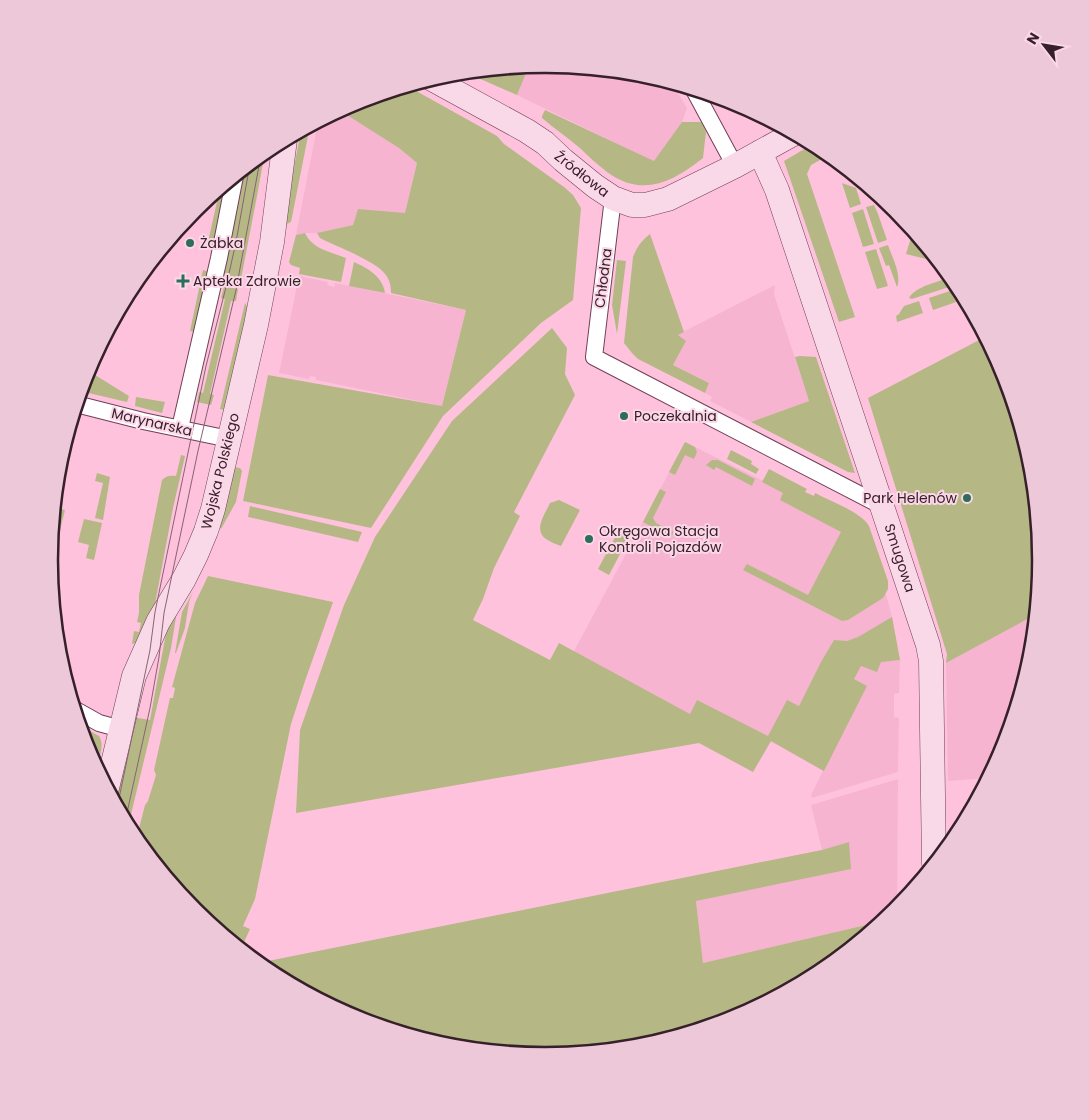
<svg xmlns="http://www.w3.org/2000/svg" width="1089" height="1120" viewBox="0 0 1089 1120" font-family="Poppins,sans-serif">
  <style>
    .built { fill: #f7b4d1 }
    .green { fill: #b5b885 }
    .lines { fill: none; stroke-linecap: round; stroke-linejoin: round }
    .street-casing { stroke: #713f57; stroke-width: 18 }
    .secondary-casing { stroke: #713f57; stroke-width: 25 }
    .street { stroke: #fff; stroke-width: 16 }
    .secondary { stroke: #f9d8e8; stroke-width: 24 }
    .tram { stroke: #886373; stroke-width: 1 }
    .poi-dot { fill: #2e6d5a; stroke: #fcd7e7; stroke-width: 2 }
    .labels { text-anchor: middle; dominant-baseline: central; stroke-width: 4; stroke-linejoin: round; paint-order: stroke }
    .street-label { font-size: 14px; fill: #36202a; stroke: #fcd7e7 }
    .poi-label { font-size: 14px; fill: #36202a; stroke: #fcd7e7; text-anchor: start }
    .rim { fill: none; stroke: #36202a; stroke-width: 2.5 }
  </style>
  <rect width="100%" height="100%" fill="#fec2dc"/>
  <path class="built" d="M545,64L641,74L672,83L687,108L682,122L655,162L517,95L529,66Z
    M339,110L399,148L417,163L405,214L358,209L353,225L317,233H305L296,235L318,122Z
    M299,276L328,282L327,285L334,287L335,283L466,310L442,406L316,380V377L310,376L309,379L279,373Z
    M775,285L774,294L809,401L751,422L710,401L712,397L705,393L709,383L673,365L686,341L677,335Z
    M685,442L870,534L892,617L900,660L899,693L894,694V717L899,718L898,772L812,798L811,795L823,771L770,741L689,716L573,653L643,522Z
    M1035,615L1031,657L1002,750L988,778L948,781L946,663Z
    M898,779L897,908L895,911L883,921L703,963L696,901L695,876L822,850L811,805Z"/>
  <path class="green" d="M529,66L517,95L476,77L467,72Z
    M409,86L418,92L497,136L504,144L564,187L573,195L581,208L573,300L541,323L443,416L371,528L243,501L268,375L442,406L466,310L391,293C391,286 390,280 385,274C376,261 335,246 320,238L317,233L353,225L358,209L405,213L417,163L399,148L339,110L355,102Z
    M545,110L654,161L682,122H702L706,132L703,158C673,182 642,198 607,172C598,165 589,157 581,149C568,138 555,129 542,118V116Z
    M310,126L291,222L285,225L286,208L301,131Z
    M813,144L820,148L829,155L811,165L807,174L855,317L839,322L784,161Z
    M265,152L257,196L241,279L220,275L241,171Z
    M842,183L856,188L861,204L850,208Z
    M220,188L225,189L215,243L208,242Z
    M874,205L878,214L887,240L878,243L866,207Z
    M863,209L874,244L863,247L852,213Z
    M913,231L932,254L930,260L906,254Z
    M305,233C312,249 331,252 346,258L341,282L299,274L300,268L291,265L289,262L296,235Z
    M650,234L684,332L678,335L686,341L673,365L709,383L705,393L638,359L632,353L624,343L633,257C637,247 641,241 650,234Z
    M888,245C892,257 902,275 897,287L889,265L886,266L879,248Z
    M876,249L888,286L877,289L865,252Z
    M617,260L626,261L617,334L612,305Z
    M354,262C368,268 383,277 385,293L349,286Z
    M203,270L210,272L196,332L190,331Z
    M951,277L955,285L912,299L909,298C916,286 938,282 951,277Z
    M224,286L238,289L236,301H231L210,394L214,395L211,405L197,402L199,392L203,393L225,299L221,298Z
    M959,288L965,299L933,310L929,298Z
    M919,301L923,313L897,322L896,316L899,314L904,306Z
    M245,303L249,309L226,410L220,409Z
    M552,328L567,348L565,374L575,395L514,512L520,516L494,568L483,599L473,620L550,660L559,643L690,714L697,700L768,736L787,700L799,706L821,662L834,640L847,641L858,637L892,617L900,660L881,662L877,672L861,666L854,679L867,686L824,771L771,741L753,772L699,743L296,813L300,730L344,605L375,537L452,421Z
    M985,337L1003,371L1031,464L1040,560L1035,615L946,663L947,654L868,398Z
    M800,356L816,357L855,473L848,472L751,422L809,401L795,357Z
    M87,370L129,396L127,402L80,391Z
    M136,397L165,402L162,413L135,406Z
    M685,442L695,447L697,452L694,459L685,455L675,475L669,472Z
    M731,450L752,461L751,464L759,469L756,474L727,459Z
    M181,455L185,456L173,508L154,609L136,643L132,644L134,631L139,632L141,623L137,622L139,613V595L162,480C166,476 169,475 176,476Z
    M712,460H718L755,479L752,486L716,467L714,470L706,465Z
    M233,467L240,468L242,471L236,502L221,529L219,526Z
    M769,469L807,489L805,492L814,496L815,493C830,501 861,512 869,526L888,581V589L883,598L848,620L842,621L743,570L747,564L808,595L841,532L780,500L783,493L762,482Z
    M97,473L110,477L103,520L95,518L103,483L95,481Z
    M660,489L666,492L653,518L656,523L674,532L671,537L643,522Z
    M559,500L580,510L561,546C556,544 550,542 546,539C533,530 545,514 550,503Z
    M250,506L362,532L358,542L248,517Z
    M54,507L65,510L50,571L49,560Z
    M84,519L102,523L94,560L86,558L89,545L78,542Z
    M620,528L631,533L609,575L598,569Z
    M208,576L333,602L305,681L291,724L255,899L243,926L250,929L241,949L194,910L136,840L145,805L148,801L156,775L154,770L170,698H173L175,688L172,687L195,603Z
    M193,592L189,602L185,628L176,653H175L182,612Z
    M177,611L171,648L128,827L113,800L132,717L150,720L167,628Z
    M79,725L99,736C105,745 99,758 96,768L86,749Z
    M849,842L851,869L696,901L703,963L883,921L820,972L734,1018L641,1046L544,1056L447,1046L355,1018L269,972L258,963L822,850Z"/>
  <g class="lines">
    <defs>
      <path id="street" d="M694,90L735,166
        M613,198L594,357L882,506
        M76,404L143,421L229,439
        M180,428L219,258L235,176
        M74,709L99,723L121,729"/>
      <path id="secondary" d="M432,79L527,131L545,143L563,160L595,186L613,198L632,205H645L668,199L735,166L793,134
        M760,152L777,190L928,645L931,661L934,863
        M107,788L134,676L158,622L184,579L196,555L206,531L213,509L256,325L272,242L285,139"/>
    </defs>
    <use href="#street" class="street-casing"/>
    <use href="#secondary" class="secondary-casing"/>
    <use href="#street" class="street"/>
    <use href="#secondary" class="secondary"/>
    <path class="tram" d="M117,808L150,650L155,612L206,366L226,287L236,242L250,164
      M125,822L150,708L159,657L164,613L198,451L236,290L261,155"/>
  </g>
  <g class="poi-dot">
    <circle cx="190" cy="243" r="5"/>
    <path d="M180.5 273.5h5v5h5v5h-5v5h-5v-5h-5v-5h5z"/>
    <circle cx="624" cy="416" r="5"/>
    <circle cx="967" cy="498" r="5"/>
    <circle cx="589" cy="539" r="5"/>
  </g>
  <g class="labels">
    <g class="street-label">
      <text transform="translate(582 174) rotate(38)">Źródłowa</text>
      <text transform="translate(603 278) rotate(-83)">Chłodna</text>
      <text transform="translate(152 422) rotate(13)">Marynarska</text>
      <text transform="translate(220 471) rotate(-76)">Wojska Polskiego</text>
      <text transform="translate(900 558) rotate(72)">Smugowa</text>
    </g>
    <g class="poi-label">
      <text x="200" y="243">Żabka</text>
      <text x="193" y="281">Apteka Zdrowie</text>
      <text x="634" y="416">Poczekalnia</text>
      <text x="957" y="498" text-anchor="end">Park Helenów</text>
      <text x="599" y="531">Okręgowa Stacja<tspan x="599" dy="16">Kontroli Pojazdów</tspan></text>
    </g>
  </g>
  <path d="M0 0H1089V1120H0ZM58 560a487 487 0 1 1 974 0a487 487 0 1 1-974 0Z" fill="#ecc8d8" fill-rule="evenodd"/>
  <path class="rim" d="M58 560a487 487 0 1 1 974 0a487 487 0 1 1-974 0Z"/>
  <g transform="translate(1044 45) rotate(301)" stroke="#fcd7e7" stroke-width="4" paint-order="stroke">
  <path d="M0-4L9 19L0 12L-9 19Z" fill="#36202a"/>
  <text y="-8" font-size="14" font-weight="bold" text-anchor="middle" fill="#36202a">N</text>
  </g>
</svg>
